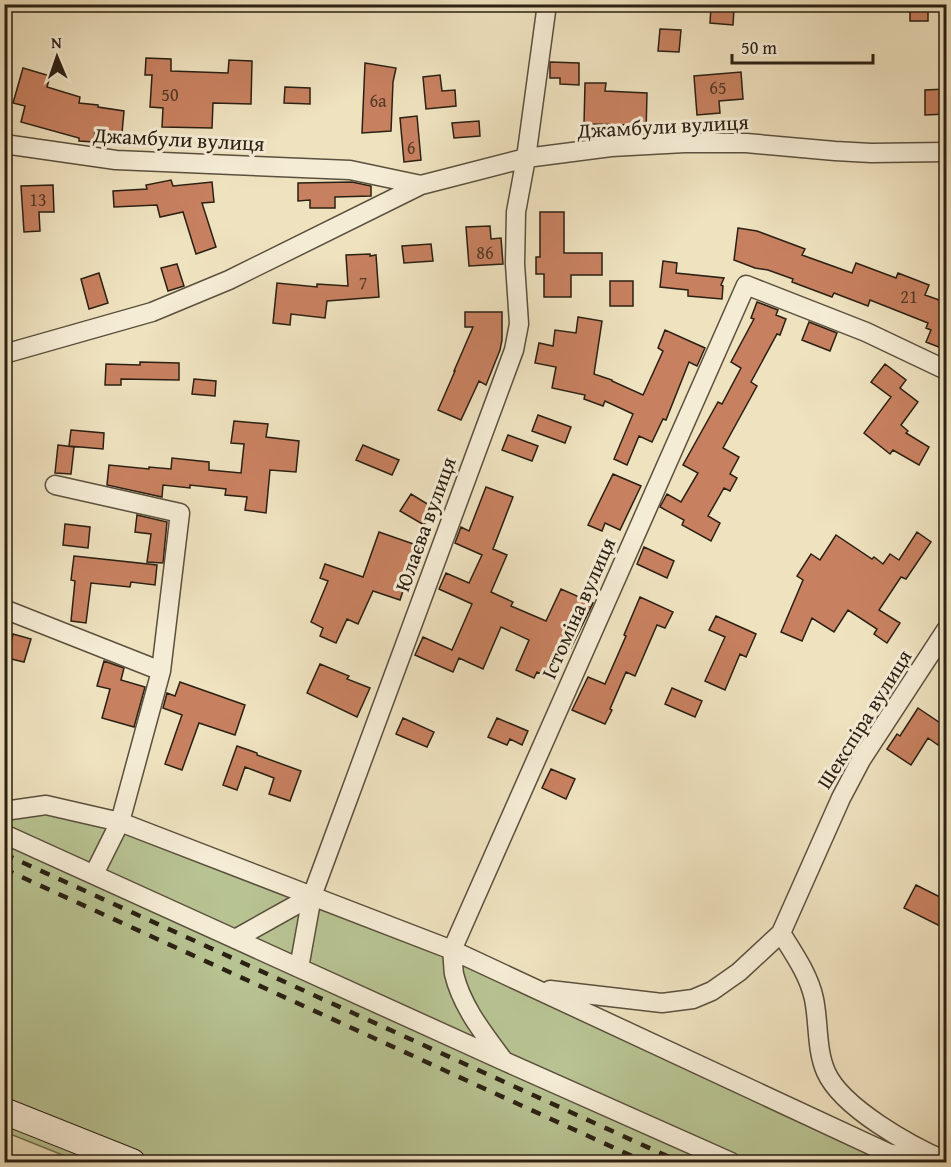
<svg xmlns="http://www.w3.org/2000/svg" width="951" height="1167" viewBox="0 0 951 1167" font-family="'Gentium Book Plus',serif">
  <style>
    .green { fill: #b8c392; stroke: #717252; stroke-width: 1.5 }
    .building { fill: #c88160; stroke: #2a2013; stroke-width: 1.5 }
    .lines { fill: none; stroke-linecap: round; stroke-linejoin: round }
    .street-casing { stroke: #5b503e; stroke-width: 21 }
    .secondary-casing { stroke: #2a2013; stroke-width: 28 }
    .street { stroke: #f5ecd5; stroke-width: 18 }
    .secondary { stroke: #f5ecd5; stroke-width: 26 }
    .rail { stroke: #2a2013; stroke-width: 4.5; stroke-dasharray: 10 10; stroke-linecap: butt }
    .labels { text-anchor: middle; dominant-baseline: central; stroke-width: 6; stroke-linejoin: round; paint-order: stroke }
    .number-label { font-size: 18px; fill: #523826 }
    .street-label { font-size: 21px; fill: #2a2013; stroke: #f5ecd5 }
  </style>
  <rect width="100%" height="100%" fill="#efe2bf"/>
  <filter id="stains"><feTurbulence type="fractalNoise" baseFrequency=".00333" numOctaves="4"/><feColorMatrix values="0 0 0 0 .2 0 0 0 0 .09 0 0 0 0 .02 0 0 0 .5 -.17"/></filter>
  <radialGradient id="worn" r=".72"><stop offset=".6" stop-color="#630" stop-opacity="0"/><stop offset="1" stop-color="#630" stop-opacity=".3"/></radialGradient>
  <path class="green" d="M45,812L111,827L448,958L885,1162H154L5,1102L4,818Z
    M4,1120L109,1162H80L5,1132Z"/>
  <path class="building" d="M910,4H928V21H910Z
    M711,7L734,8L733,25L710,23Z
    M660,29L681,30L679,52L658,51Z
    M146,58L171,59V71L228,73L229,60L252,61L251,104L213,103L212,128L162,127L163,108L150,107L152,75H145Z
    M550,62L579,63V85L560,84V78H550Z
    M365,63L396,68L393,82L391,131L362,133Z
    M23,68L50,76L47,87L80,97L79,103L98,105V107L124,111L122,133L95,130L94,142L79,141V138L21,122L25,106L13,103Z
    M741,72L743,99L719,101L720,113L697,115L694,76Z
    M440,75L442,91L455,90L456,106L426,109L423,77Z
    M585,83H606L605,91L647,93L646,134L630,135L631,125L584,124Z
    M285,87L310,88V104L284,103Z
    M946,89V114L925,115V90Z
    M417,116L421,160L404,162L400,118Z
    M479,121L480,136L454,138L452,123Z
    M171,180L173,186L212,182L214,202L202,203L216,247L196,254L183,212L160,217L157,205L114,207L113,191L147,189L146,185Z
    M352,182L371,186V196L335,197V208H310V200L298,201V183Z
    M53,185L54,212H39L40,231L24,232L21,186Z
    M540,212H564V253H602V275H571V297H544V274H536V257H540Z
    M490,226L491,239L501,238L503,264L469,266L466,227Z
    M738,228L757,231L805,249L802,255L852,273L856,263L896,278L898,273L929,285L925,295L942,301L945,293H946V350L926,342L931,330L926,328L928,323L870,300L868,306L834,293L832,297L792,282L793,279L768,270L755,268L734,260Z
    M431,244L433,261L404,263L402,246Z
    M370,254V256L376,255L379,297L327,301L325,318L291,314L290,325L273,323L277,283L317,287V284L348,286L346,255Z
    M663,261L677,263L676,273L724,278L721,285L723,286L722,299L688,296V290L660,287Z
    M177,264L184,286L168,291L161,268Z
    M99,273L108,303L89,309L81,279Z
    M610,281H633V306H610Z
    M757,302L778,310L776,315L786,319L780,335L777,334L751,382L757,386L723,448L739,457L730,474L737,478L730,491L724,488L708,516L720,523L711,541L682,525L684,520L660,507L667,494L681,502L698,473L683,465L718,402L722,404L741,368L731,362L754,319L751,318Z
    M465,312H502V340L500,350L486,385L479,381L461,420L438,410L455,371H454L473,327H465Z
    M578,317L602,321L594,374L612,380V381L643,395L663,351L658,348L665,330L705,348L697,366L689,362L666,420L663,419L652,442L639,436L627,465L614,459L633,414L605,401L603,406L584,399L585,395L552,388L556,367L535,363L539,343L553,346L555,330L576,333Z
    M809,322L837,333L830,351L802,340Z
    M140,362L179,363V380L121,379V385H105L106,364L140,365Z
    M885,364L906,380L900,388L918,402L901,425L908,431L906,433L929,447L919,465L893,450L890,454L864,433L891,397L871,382Z
    M194,379L216,381L215,396L192,394Z
    M538,415L571,427L565,443L532,431Z
    M234,421L268,424L266,437L299,441L296,472L270,470L266,513L245,510L247,497L225,495L226,489L190,485V488L163,485L162,497L107,485L109,465L149,469V467L171,469L172,458L209,462V470L241,473L244,444L231,443Z
    M71,430L104,433L103,449L69,446Z
    M508,435L538,446L532,461L502,450Z
    M58,445L74,447L71,474L55,473Z
    M363,445L399,460L392,475L356,460Z
    M613,474L641,486L620,530L605,523L602,531L588,525Z
    M486,487L513,497L493,549L507,555L491,592L513,602L511,606L546,621L561,589L593,603L571,648L562,644L548,677L537,672L534,678L516,670L529,640L501,627L483,669L459,658L453,672L415,655L423,637L452,650L472,604L439,589L446,573L469,583L482,555L455,543L461,527L469,531Z
    M411,494L434,508L424,525L400,511Z
    M137,515L167,522L163,563L147,562L151,534L135,532Z
    M65,524L90,527L88,548L63,545Z
    M379,532L422,547L415,566L412,564L400,600L373,591L358,624L347,619L336,643L320,636L323,628L311,622L328,581L320,578L325,564L363,577Z
    M917,532L931,542L906,579L901,577L879,610L900,623L887,643L874,634L877,629L848,610L834,632L812,618L802,641L781,632L803,580L797,576L811,554L820,560L836,535L872,559L874,557L883,564L890,554L899,560Z
    M644,547L674,561L667,578L637,564Z
    M74,556L157,565L155,585L131,582L130,587L91,583L86,623L71,621L75,581L71,580Z
    M640,597L673,612L665,628L657,625L635,676L626,672L610,709L612,710L605,724L572,710L588,677L605,684L626,636L624,635Z
    M716,616L756,634L746,657L740,654L725,690L705,681L725,637L709,630Z
    M13,634L31,639L24,662L7,658Z
    M104,661L124,668L121,680L145,687L134,727L102,718L110,689L97,686Z
    M320,664L349,676L347,679L370,688L357,717L307,693Z
    M180,682L245,705L235,735L199,723L182,770L165,764L182,715L163,708L167,693L175,696Z
    M672,688L702,701L695,717L665,704Z
    M918,708L946,727V732L938,745L928,738L911,765L887,749L897,734L900,736Z
    M403,718L434,732L427,747L396,734Z
    M497,718L528,731L522,745L510,739L507,745L488,737Z
    M237,746L257,753V755L301,771L290,801L269,794L274,778L245,767L237,790L223,785Z
    M551,769L575,779L566,799L542,788Z
    M916,885L946,900V929L904,908Z"/>
  <g class="lines">
    <defs>
      <path id="street" d="M4,144L116,160L350,170L421,185
        M4,354L152,312L229,280L421,185L526,158L611,147L685,143H746L835,151L871,153L946,152
        M55,485L180,513L161,671L120,822L94,874
        M4,609L161,671
        M4,811L46,805L120,822L452,950L888,1153L931,1162
        M4,834L504,1061L731,1162
        M781,933C794,954 809,975 814,999C819,1023 816,1049 826,1072C842,1108 911,1146 946,1161
        M235,939L312,896
        M299,968L312,896L514,350L519,324L515,264L516,212L526,158L547,4
        M550,990L662,1003L693,999L712,991L739,972L781,933L841,798L861,760L946,630
        M504,1061C484,1034 462,1007 454,974C453,966 453,958 452,950L746,285L866,332L946,370"/>
      <path id="secondary" d="M4,1111L132,1162"/>
    </defs>
    <use href="#street" class="street-casing"/>
    <use href="#secondary" class="secondary-casing"/>
    <use href="#street" class="street"/>
    <use href="#secondary" class="secondary"/>
    <path class="rail" d="M4,854L680,1162
      M4,869L645,1162"/>
  </g>
  <g class="labels">
    <g class="number-label">
      <text x="718" y="87">65</text>
      <text x="170" y="94">50</text>
      <text x="378" y="100">6а</text>
      <text x="411" y="147">6</text>
      <text x="38" y="199">13</text>
      <text x="485" y="252">86</text>
      <text x="363" y="282">7</text>
      <text x="909" y="296">21</text>
    </g>
    <g class="street-label">
      <text transform="translate(663 126) rotate(-3)">Джамбули вулиця</text>
      <text transform="translate(179 139) rotate(3)">Джамбули вулиця</text>
      <text transform="translate(425 524) rotate(-70)">Юлаєва вулиця</text>
      <text transform="translate(578 608) rotate(-66)">Істоміна вулиця</text>
      <text transform="translate(864 719) rotate(-58)">Шекспіра вулиця</text>
    </g>
  </g>
  <rect width="951" height="1167" fill="none" stroke="#efe2bf" stroke-width="24"/>
  <rect x="6" y="6" width="939" height="1155" fill="none" stroke="#2a2013" stroke-width="3"/>
  <rect x="12" y="12" width="927" height="1143" fill="none" stroke="#2a2013" stroke-width="1.5"/>
  <g transform="translate(57 57) rotate(358)" stroke="#f5ecd5" stroke-width="4.5" paint-order="stroke">
  <path d="M0-4.5L10 22L0 15L-10 22Z" fill="#2a2013"/>
  <text y="-9" font-size="16" font-weight="bold" text-anchor="middle" fill="#2a2013">N</text>
  </g>
  <path d="M732 54v9h141v-9" fill="none" stroke="#2a2013" stroke-width="3"/>
  <text x="741" y="54" font-size="18" fill="#2a2013" stroke="#f5ecd5" stroke-width="4.5" paint-order="stroke">50 m</text>
  <rect width="100%" height="100%" filter="url(#stains)"/>
  <rect width="100%" height="100%" fill="url(#worn)"/>
</svg>
